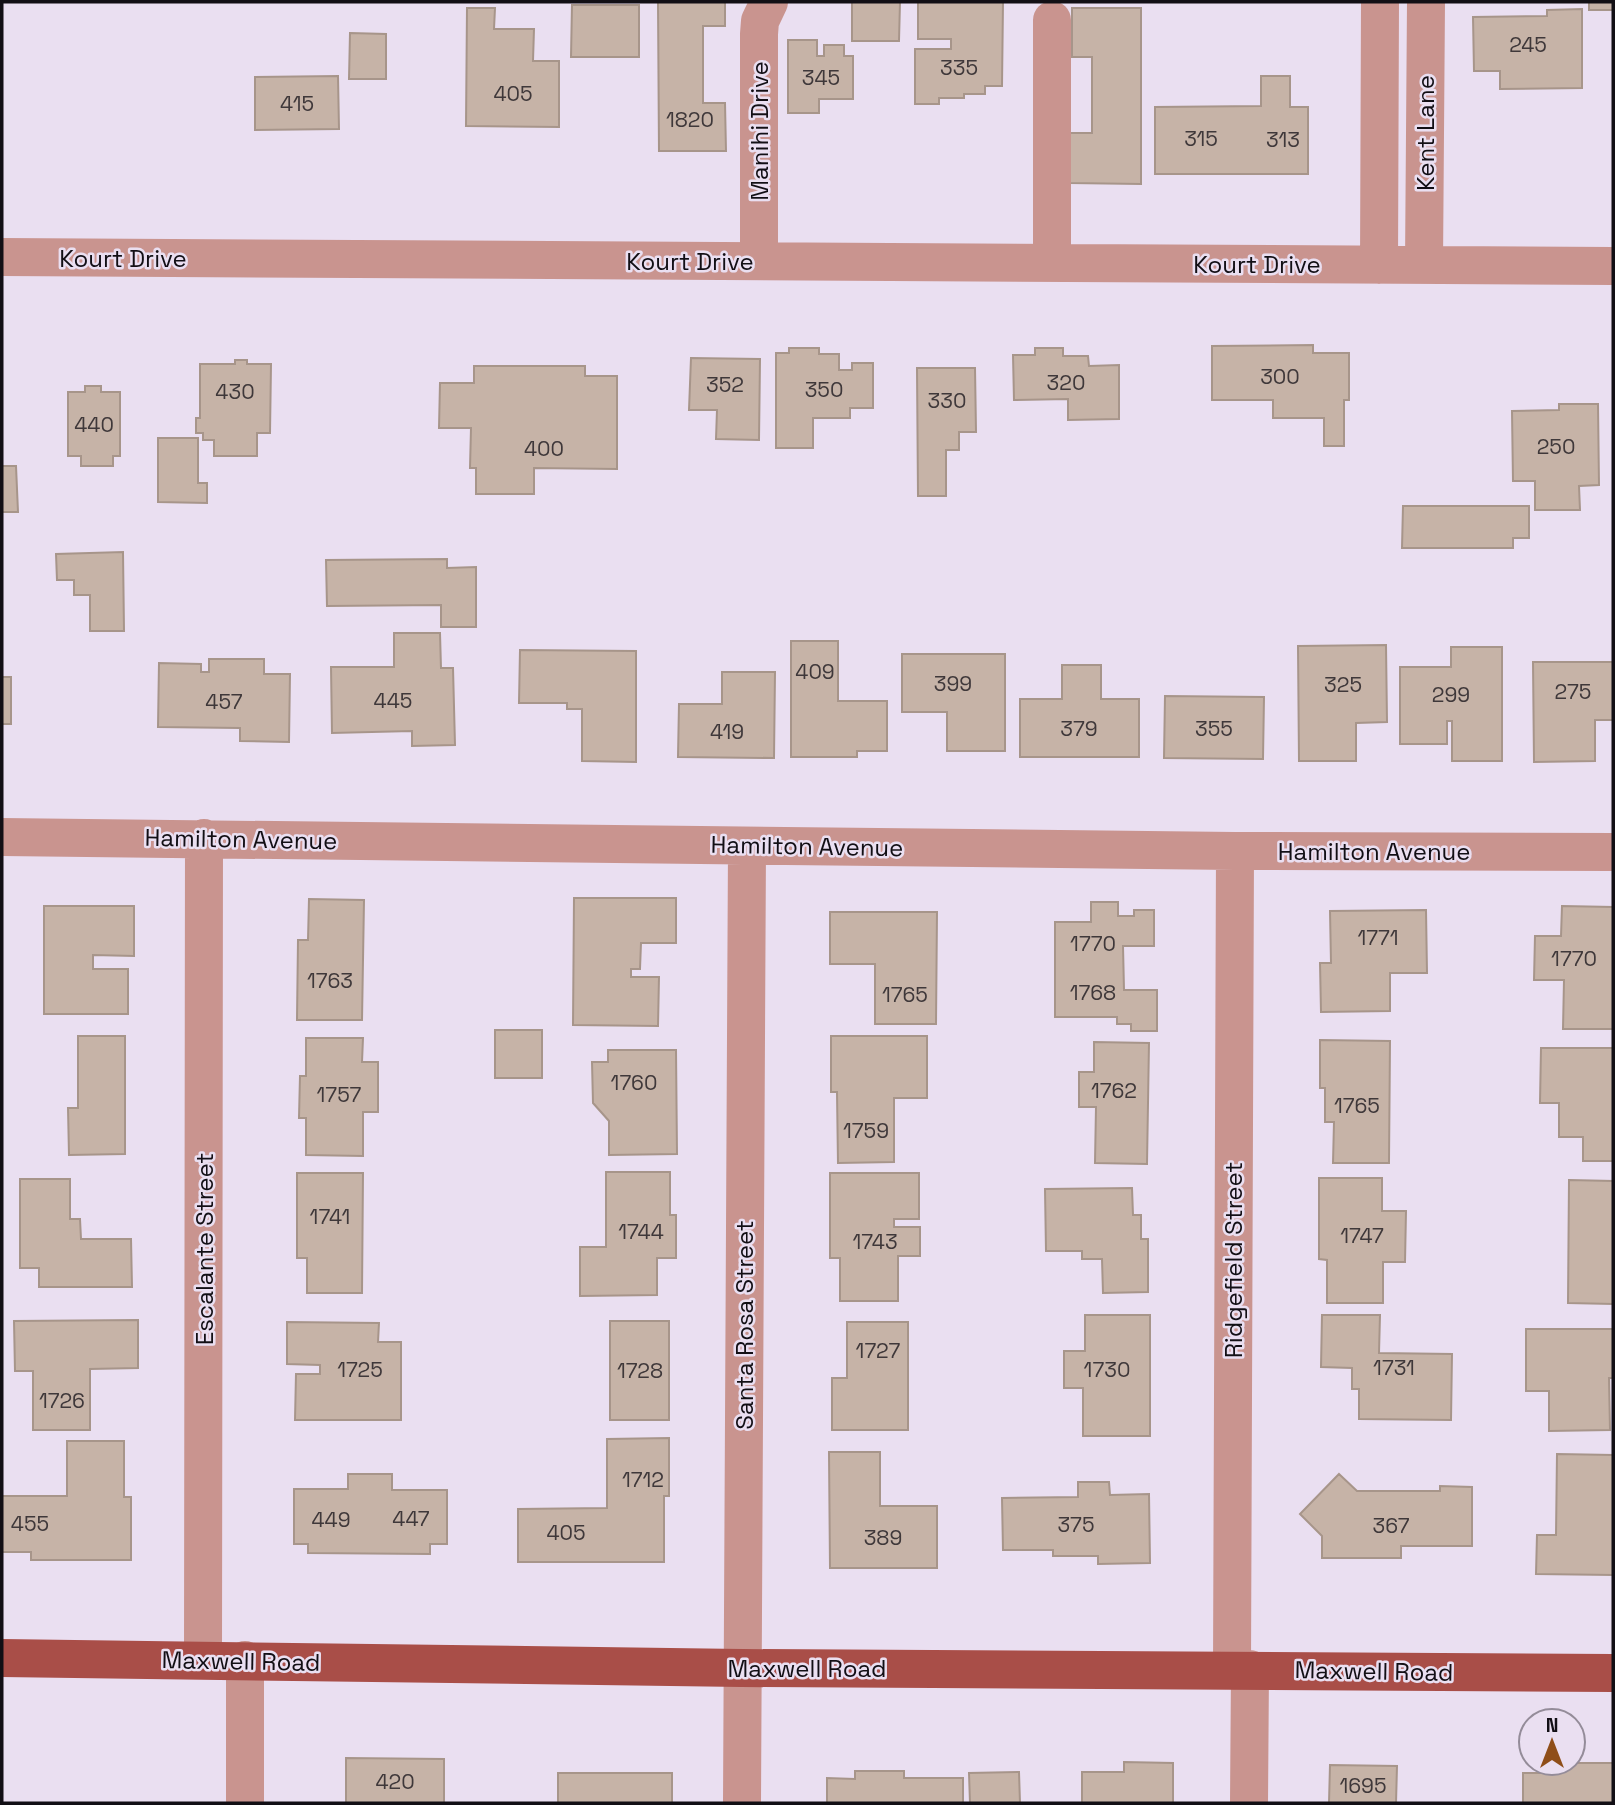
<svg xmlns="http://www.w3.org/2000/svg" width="1615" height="1805" viewBox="0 0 1615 1805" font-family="'Space Grotesk',sans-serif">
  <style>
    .building { fill: #c6b3a7; stroke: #a7958a; stroke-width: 2 }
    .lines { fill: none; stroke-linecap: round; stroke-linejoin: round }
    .minor { stroke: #c9948f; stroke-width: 38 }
    .major { stroke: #a94e48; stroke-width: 38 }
    .labels { text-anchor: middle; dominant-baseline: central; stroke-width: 5; stroke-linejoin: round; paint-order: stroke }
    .number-label { font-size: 21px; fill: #3f383a }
    .street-label { font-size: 24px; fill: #120f15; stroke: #eadff1 }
  </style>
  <rect width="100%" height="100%" fill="#eadff1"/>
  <path class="building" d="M658,2H725V26H703V103H725L726,151H659Z
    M852,2H900L899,41H852Z
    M918,2H1003L1002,86H985V94H964V98H939V104H915V49H951V39H918Z
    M1589,2H1613V10H1589Z
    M572,5H639V57H571Z
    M467,8H495L494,29H534L533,61H559V127L466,126Z
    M1072,8H1141V184L1070,183V133H1092V57H1072Z
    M1582,9V88L1500,89V71H1474L1473,17L1547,16V10Z
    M350,33L386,34V79H349Z
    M788,40H817V56H824V45H844V56H853V99H819V113H788Z
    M338,76L339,129L255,130V77Z
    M1261,76H1290V107H1308V174H1155V107L1261,106Z
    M1313,345V353H1349V400H1344V446H1324V418H1273V400H1212V346Z
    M789,348H819V354H839V370H852V363H873V408H850V418H813V448H776V353H789Z
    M1035,348H1063V356H1088L1089,366L1119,365V419L1068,420V399L1014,400L1013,355H1035Z
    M691,358L760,359L759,440L716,439L717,410H689Z
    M235,360H247V364H271L270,433H257V456H214V440H203V433H196V418H200V364H235Z
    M474,366H585V376H617V469L534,468V494H476V468H470L471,428H439L440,383H474Z
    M917,368H975L976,432H959V450H946V496H918Z
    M85,386H101V392H120V456H113V466H81V456H68V392H85Z
    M1559,404H1598L1599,485L1579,486L1580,510H1535V481H1513L1512,411L1559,410Z
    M158,438H198V483H207V503L158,502Z
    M2,466H16L18,512H2Z
    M1403,506H1529V538H1513V548H1402Z
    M123,552L124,631H90V595H74V580H57L56,554Z
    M447,559V568L476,567V627H441V605L327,606L326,560Z
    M394,633H440L441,668H453L455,745L412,746V731L332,733L331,667H394Z
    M791,641H838V701H887V751H857V757H791Z
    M1386,645L1387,722L1356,723V761H1299L1298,646Z
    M1451,647H1502V761H1452V721H1447V744H1400V667H1451Z
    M520,650L636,651V762L582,761V709H567V703H519Z
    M902,654H1005V751H947V712H902Z
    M209,659H264V674H290L289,742L240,741V728L158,727L159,663L201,664V672H209Z
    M1533,662H1613V720H1595V761L1534,762Z
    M1062,665H1101V699H1139V757H1020V699H1062Z
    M722,672H775L774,758L678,757L679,704H722Z
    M2,677H11V724H2Z
    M1165,696L1264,697L1263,759L1164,758Z
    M574,898H676V943H641L640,969H631V977H659L658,1026L573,1025Z
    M309,899L364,900L362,1020H297L298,940H308Z
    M1091,902H1118V916H1134V910H1154V946H1123L1124,990H1157V1031H1131V1024H1117V1017H1055V922H1091Z
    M44,906H134V956L93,955V969H128V1014H44Z
    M1562,906L1613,907V1029H1563L1564,980H1534L1535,936H1561Z
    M1426,910L1427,973H1390V1011L1321,1012L1320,963H1331L1330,911Z
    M830,912H937L936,1024H875V964H830Z
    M495,1030H542V1078H495Z
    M78,1036H125V1154L69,1155L68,1108H78Z
    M831,1036H927V1098H894V1162L838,1163L837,1092H831Z
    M306,1038H363L362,1062H378V1112H363V1156L306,1155V1118H299L300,1076H306Z
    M1320,1040L1390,1041L1389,1163H1333L1334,1122H1325V1088H1320Z
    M1094,1042L1149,1043L1147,1164L1095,1163L1096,1107H1079V1072H1094Z
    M1541,1048H1613V1161H1583V1137H1559V1103H1540Z
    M608,1050H676L677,1154L609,1155V1121L593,1103L592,1062H608Z
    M606,1172H670V1215H676V1258H657V1295L580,1296V1247H606Z
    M297,1173H363L362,1293H307V1258H297Z
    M830,1173H919V1219H894V1227H920V1256H898V1301H840V1258H830Z
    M1319,1178H1382V1211H1406L1405,1262H1383V1303H1327V1260L1319,1259Z
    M20,1179H70V1219H80L81,1239H131L132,1287H39V1268H20Z
    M1569,1180L1613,1181V1304L1568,1303Z
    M1132,1188L1133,1215H1141V1239H1148V1292L1103,1293L1102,1259H1082V1251H1046L1045,1189Z
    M1085,1315H1150V1436H1083V1388H1064V1351H1085Z
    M1322,1315H1380L1379,1353L1452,1354L1451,1420L1359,1419V1389H1352V1368L1321,1367Z
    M138,1320V1368L90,1369V1430H33V1371H15L14,1321Z
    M610,1321H669V1420H610Z
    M287,1322L379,1323L378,1342H401V1420H295L296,1374H320V1365L287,1364Z
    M847,1322H908V1430H832V1378H847Z
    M1526,1329H1613V1378H1609L1610,1430L1549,1431V1391H1526Z
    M669,1438V1496H664V1562H518V1509L607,1508V1439Z
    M67,1441H124V1497H131V1560H31V1552H2V1496H67Z
    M829,1452H880V1506H937V1568H830Z
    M1557,1454L1613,1455V1575L1536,1574L1537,1535H1556Z
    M348,1474H392V1490H447V1544H430V1554L308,1553V1544H294V1489H348Z
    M1339,1474L1357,1491H1440V1486L1472,1487V1546H1401V1558H1322V1536L1300,1514Z
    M1078,1482H1109L1110,1495L1149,1494L1150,1563L1098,1564V1556H1053V1550H1003L1002,1498L1078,1497Z
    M346,1758L444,1759V1803H346Z
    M1124,1762L1173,1763V1803H1082V1772H1124Z
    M1550,1763H1613V1803H1523V1773H1550Z
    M1330,1765L1397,1766L1396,1803H1329Z
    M855,1771H904V1778H963V1803H827V1778L855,1779Z
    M1019,1772L1020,1803H970L969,1773Z
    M558,1773H672V1803H558Z"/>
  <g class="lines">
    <path class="minor" d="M1052,20V263
      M2,257L1613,266
      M759,261V34L760,21L769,2
      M1379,265L1380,2
      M1424,265L1426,2
      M2,837L1235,851L1613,852
      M203,1660L204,838
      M1232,1669L1235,851
      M245,1803V1660
      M742,1803L747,846
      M1249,1803L1250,1669"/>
    <path class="major" d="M2,1658L742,1668L1613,1673"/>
  </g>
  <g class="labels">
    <g class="number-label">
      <text x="1528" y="44">245</text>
      <text x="959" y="67">335</text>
      <text x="821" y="77">345</text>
      <text x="513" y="93">405</text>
      <text x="297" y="103">415</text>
      <text x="690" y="119">1820</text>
      <text x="1201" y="138">315</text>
      <text x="1283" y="139">313</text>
      <text x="1280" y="376">300</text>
      <text x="1066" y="382">320</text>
      <text x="725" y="384">352</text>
      <text x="824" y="389">350</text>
      <text x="235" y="391">430</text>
      <text x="947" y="400">330</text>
      <text x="94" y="424">440</text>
      <text x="1556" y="446">250</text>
      <text x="544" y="448">400</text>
      <text x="815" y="671">409</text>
      <text x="953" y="683">399</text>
      <text x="1343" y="684">325</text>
      <text x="1573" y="691">275</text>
      <text x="1451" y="694">299</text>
      <text x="393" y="700">445</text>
      <text x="224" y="701">457</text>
      <text x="1079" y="728">379</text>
      <text x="1214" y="728">355</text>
      <text x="727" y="731">419</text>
      <text x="1378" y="937">1771</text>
      <text x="1093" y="943">1770</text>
      <text x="1574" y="958">1770</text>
      <text x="330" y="980">1763</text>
      <text x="1093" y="992">1768</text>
      <text x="905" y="994">1765</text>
      <text x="634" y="1082">1760</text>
      <text x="1114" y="1090">1762</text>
      <text x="339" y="1094">1757</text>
      <text x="1357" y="1105">1765</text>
      <text x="866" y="1130">1759</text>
      <text x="330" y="1216">1741</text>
      <text x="641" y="1231">1744</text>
      <text x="1362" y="1235">1747</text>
      <text x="875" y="1241">1743</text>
      <text x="878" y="1350">1727</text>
      <text x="1394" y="1367">1731</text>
      <text x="360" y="1369">1725</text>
      <text x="1107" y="1369">1730</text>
      <text x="640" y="1370">1728</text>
      <text x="62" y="1400">1726</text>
      <text x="643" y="1479">1712</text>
      <text x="411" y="1518">447</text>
      <text x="331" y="1519">449</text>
      <text x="30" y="1523">455</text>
      <text x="1076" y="1524">375</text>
      <text x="1391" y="1525">367</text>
      <text x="566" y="1532">405</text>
      <text x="883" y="1537">389</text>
      <text x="395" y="1781">420</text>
      <text x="1363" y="1785">1695</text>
    </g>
    <g class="street-label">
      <text transform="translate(759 131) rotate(-90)">Manihi Drive</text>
      <text transform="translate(1425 133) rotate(-90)">Kent Lane</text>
      <text x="123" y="258">Kourt Drive</text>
      <text x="690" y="261">Kourt Drive</text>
      <text x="1257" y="264">Kourt Drive</text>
      <text transform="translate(241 839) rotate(1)">Hamilton Avenue</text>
      <text transform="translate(807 846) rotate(1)">Hamilton Avenue</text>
      <text x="1374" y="851">Hamilton Avenue</text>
      <text transform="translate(204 1249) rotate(-90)">Escalante Street</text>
      <text transform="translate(1233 1260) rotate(-90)">Ridgefield Street</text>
      <text transform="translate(744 1325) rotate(-90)">Santa Rosa Street</text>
      <text transform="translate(241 1661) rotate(1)">Maxwell Road</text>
      <text x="807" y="1668">Maxwell Road</text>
      <text transform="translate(1374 1671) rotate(1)">Maxwell Road</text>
    </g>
  </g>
  <rect width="1615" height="1805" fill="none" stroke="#120f15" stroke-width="7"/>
  <g transform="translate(1552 1742)"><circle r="33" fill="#eadff1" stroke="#948c99" stroke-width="2"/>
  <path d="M0-5L12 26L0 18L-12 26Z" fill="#8f4e19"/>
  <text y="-10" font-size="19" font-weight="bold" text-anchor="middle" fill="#120f15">N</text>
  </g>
</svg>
